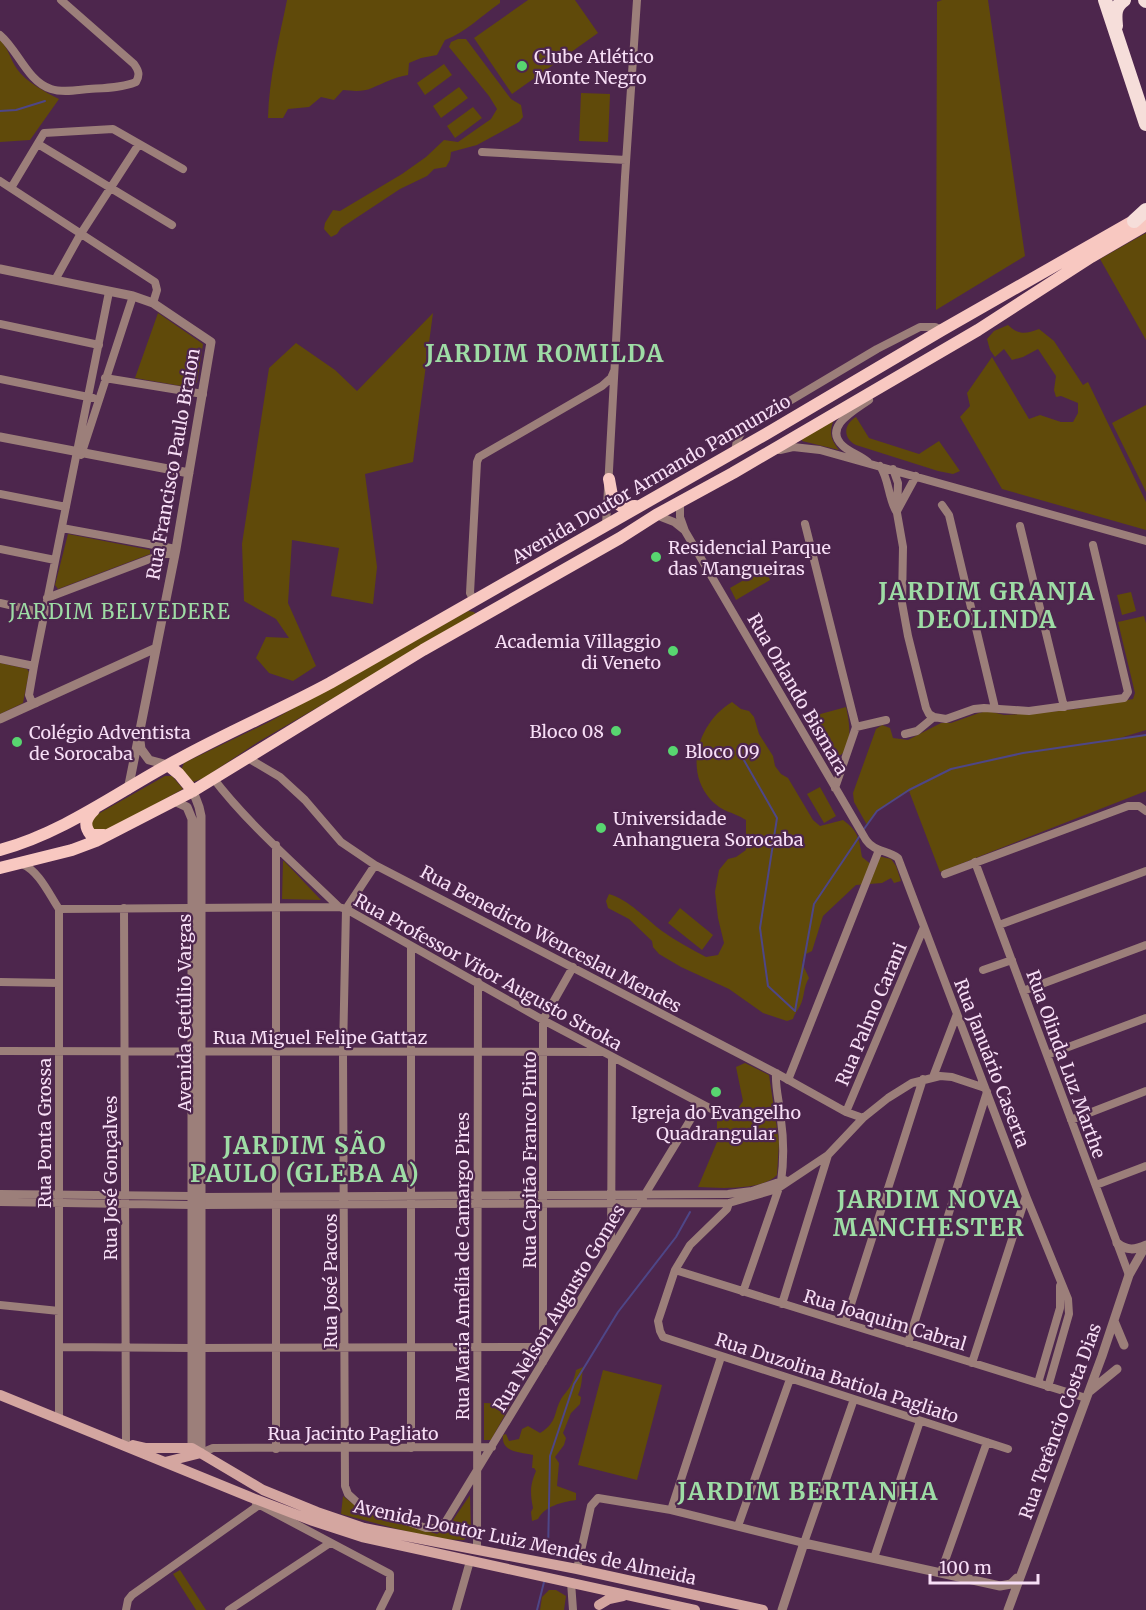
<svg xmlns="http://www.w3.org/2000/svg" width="1146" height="1610" viewBox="0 0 1146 1610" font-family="Merriweather,serif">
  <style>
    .green { fill: #604a0a }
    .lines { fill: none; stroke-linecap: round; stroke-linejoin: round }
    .stream { stroke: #4e4687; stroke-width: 2 }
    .minor { stroke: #9c7f7a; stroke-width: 8 }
    .tertiary { stroke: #9c7f7a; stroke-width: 9 }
    .secondary { stroke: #d4a6a0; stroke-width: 10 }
    .primary { stroke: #f8c8c1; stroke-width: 12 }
    .trunk { stroke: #f6deda; stroke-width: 14 }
    .poi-dot { fill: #58d570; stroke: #4d264d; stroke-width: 2 }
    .labels { text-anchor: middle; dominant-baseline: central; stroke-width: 4.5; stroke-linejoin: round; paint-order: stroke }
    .poi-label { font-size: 18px; fill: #f7def6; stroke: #4d264d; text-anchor: start }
    .street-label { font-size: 18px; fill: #f7def6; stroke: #4d264d }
    .neighbourhood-label { font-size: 20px; letter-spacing: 1.5px; fill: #9edca5; stroke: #4d264d }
    .district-label { font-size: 24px; font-weight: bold; letter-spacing: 1.5px; fill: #9edca5; stroke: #4d264d }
  </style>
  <rect width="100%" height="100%" fill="#4d264d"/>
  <path class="green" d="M287,0H500V3C481,16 466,32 445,40L437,55L421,58L409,63L408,75C394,77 384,83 372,88C363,92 353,91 343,90L334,100L321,97L309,107L288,109L283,118H268C269,78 279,39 287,0Z
    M528,0H575L598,33L512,94L474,38Z
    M942,0H988L1025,256L936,310L937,2Z
    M458,39H466L511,99L521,105L523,117L519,122L477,145L451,152L450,160L446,167L434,169L427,176L400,189L341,228L337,234L331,237L324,229L325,223L333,210L340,211L402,174L426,157L444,140L458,142L491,119L497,109L489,96L449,47L451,42Z
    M0,40C9,49 10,59 17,69C26,82 45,92 59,99L30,140L0,142Z
    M444,64L452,75L425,95L417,83Z
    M459,87L468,98L441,118L433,106Z
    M581,93L610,94L608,142L579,141Z
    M473,107L482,118L455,138L447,126Z
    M1146,233V340L1100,259Z
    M158,313L203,344L197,382L193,388L135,378Z
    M433,313L413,462L365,474L377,567L373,604L331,596L339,548L292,540L288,603L316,666L293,681L269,673L256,658L266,637L289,638L276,619L244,601L242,544L269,368L296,343L335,370L357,391Z
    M1008,325C1018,335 1026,334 1039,329L1054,341L1083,385L1088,382L1146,502V530L1002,489L960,417L970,406L967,393L992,357L1029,419L1040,415L1061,422H1073L1078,413V403L1061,396L1056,397L1054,390L1056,376L1038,349L1023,357L1012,360L1004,349L995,357L990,350L987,339L994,331Z
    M1146,405V492L1112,423Z
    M856,417L869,438L919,454L939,441L960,471L953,474L938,471L856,445C843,438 843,425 856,417Z
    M834,419C829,432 830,439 839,450L802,441L803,436Z
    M68,534L150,550V554L58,589L55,585Z
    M765,568L770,580L736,600L730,588Z
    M1131,592L1136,611L1122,615L1117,595Z
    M468,611L474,612L476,615L258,742L204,778L193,782L181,770L184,763L269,722Z
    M1144,616L1146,623V730L1120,738L1146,735V791L940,872L909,791L877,811L867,825L854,802L853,793L876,729L882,725L890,728L893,738L908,740L941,723H951L979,713L988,711L1004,715L1038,713L1077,709L1133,699L1135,693L1118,622Z
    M0,663L27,669L29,672L23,703L0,714Z
    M732,702L741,709L749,711L754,717L759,734L773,756L775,766L781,774L788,778L813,820L820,826L843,820C859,832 859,839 862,857L873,866L878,856L891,859L896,866L901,881L894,883L891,878L882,883L856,885L823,916L812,951L804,955L802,963L809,978C803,987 805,997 800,1006C797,1011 795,1013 793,1019L787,1021L763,1013L729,989L681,967L659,954L653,947L652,941L629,919L608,908L606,901L609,894C629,900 645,918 662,931C676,941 691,949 706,957L718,955L724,943L718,918L715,892L719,870L728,859L736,857L746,850V820C732,811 723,813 710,799C683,768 700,721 732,702Z
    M846,707C850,724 855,755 831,759L806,718Z
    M165,776H172L183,789L103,833L91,831V818Z
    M820,787L836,816L824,823L807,794Z
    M283,861H284L321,900L282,899Z
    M680,908L713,935L702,950L668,923Z
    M745,1063L769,1075L779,1142L777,1175C761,1191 719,1188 698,1187L717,1142V1121L733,1116L743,1101L736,1067Z
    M583,1367C582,1376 582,1387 578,1395L581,1397L580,1404L571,1413L563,1433L566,1438L564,1445L555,1457L559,1463L557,1486L576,1493V1500C562,1502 545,1506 538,1519L532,1521L531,1512L533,1508C530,1493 530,1485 536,1471L534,1468H532L533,1455C520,1452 501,1453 503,1435L506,1434L509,1441L519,1439L522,1429L528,1426L540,1433C559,1422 553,1410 563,1396C570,1388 574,1381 576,1370Z
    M603,1370L662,1385L637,1480L578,1465Z
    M484,1403L511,1404L491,1440H484Z
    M470,1495L471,1530L464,1540L435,1539L341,1514L343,1496C369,1519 406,1524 437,1534L449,1526Z
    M180,1570L206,1610H196L173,1574Z
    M549,1590H556L566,1596L564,1610H540L542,1597Z"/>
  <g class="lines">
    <path class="stream" d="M0,111L16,110L45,101
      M741,755L777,818L760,928L768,986L795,1011
      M864,829L877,811L909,790L951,769L1023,753L1146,735
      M795,1011L814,904L861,834
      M548,1552L550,1456L574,1384L618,1312L676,1237L690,1212
      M537,1610L544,1582"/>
    <path class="minor" d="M0,35C18,50 27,81 51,89C63,93 77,90 89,89C104,88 121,88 136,82C140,75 139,71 134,64L61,0
      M38,144L172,225
      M482,152L626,160
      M0,181L155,282L157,290L153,303
      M11,188L44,133L113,129L183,169
      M55,280L80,235L139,144
      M0,324L99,345
      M105,378L203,394
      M0,379L93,398
      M780,450L793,447L820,450L1146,541
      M735,452L737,440L744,428L877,349L920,327H935L942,330
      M81,455L133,296
      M868,462C860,455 851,453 843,446C822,427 855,410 869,400
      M880,466C889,479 888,497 896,511
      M893,469L898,483L897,513L903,547L902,603L908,636L926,708L929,714L934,717L946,719L974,709L984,708L1029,711L1124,698L1128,692L1093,545
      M0,494L66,507
      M680,503V517L685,531L866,840C874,852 888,850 898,858L1026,1196L1068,1299L1069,1314L1048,1387
      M942,505L949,515L995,708
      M897,511L916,476
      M656,515L674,522L684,530
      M805,524L856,727L835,788
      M606,525L625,177L637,0
      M1020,526L1064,707
      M62,528L176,549
      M0,549L55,560
      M47,598L163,554H175
      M474,601L470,593L477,462L479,457L602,386L611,378L614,371
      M0,603L44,613
      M0,659L34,666
      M36,703L31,700L29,695L34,666L109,292
      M856,727L886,720
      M905,734L917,731L934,717
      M246,757L280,777L305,800L341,842L375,865L776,1073L846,1112L863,1118
      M213,778C248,824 297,866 339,907L346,909L543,1020L719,1113
      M276,845V1449
      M975,862L1129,1275
      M22,864C39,871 49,894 59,909V1418
      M375,865L346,909L343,1052L345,1486L348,1494L360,1505L426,1528H437L446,1521L700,1104
      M945,874L1128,806H1139L1146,811
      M124,908L126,1447
      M59,909L339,907
      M999,925L1146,871
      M983,970L1012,960
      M0,982L59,983
      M1023,991L1146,945
      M0,1051L602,1052
      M1047,1055L1146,1018
      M933,1077L957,1014
      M788,1080L879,850
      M846,1112L924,927
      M1071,1120L1146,1091
      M1096,1185L1146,1166
      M0,1194L192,1196
      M201,1197L728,1194L752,1191L785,1180
      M0,1202L192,1205
      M729,1203L727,1209L690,1245L675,1270L658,1321L660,1331L663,1337L1008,1449
      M201,1205L729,1203L777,1189L828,1155L863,1118L888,1098L912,1083L940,1076L952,1077L985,1088
      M611,1250L612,1057
      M675,1270L1086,1398
      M743,1292L781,1182C784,1161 784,1141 781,1120C780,1104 775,1089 776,1073
      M782,1304L828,1155
      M0,1305L59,1311
      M845,1323L923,1079
      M908,1343L987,1092
      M59,1347L192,1348
      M201,1348L545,1347
      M543,1362V1020L573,967
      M972,1363L1026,1196
      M1038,1383L1060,1308V1286
      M411,1448V946
      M201,1453L213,1448L492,1447
      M256,1503L390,1574V1590L380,1610
      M671,1510L721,1357
      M738,1526L790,1379
      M477,1549L478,982
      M874,1558L920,1421
      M577,1569L591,1506L598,1498L671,1510L804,1543L854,1399
      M941,1572L987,1442
      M571,1582L573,1610
      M126,1610L128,1600L132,1595L259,1505
      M229,1610L330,1543
      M456,1610L470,1561"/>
    <path class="tertiary" d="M0,269L133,296L153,303L211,342L176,549L128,790
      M0,437L189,473
      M0,719L156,648
      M140,741L141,749L149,760L168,765
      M193,791L199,807L201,816V1453
      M174,801L187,807L192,819V1448
      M1117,1243C1127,1251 1135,1250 1146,1245
      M1114,1321L1124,1345
      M1090,1391L1117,1369
      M782,1610L804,1543L1000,1586L1011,1584L1017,1578
      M1008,1610L1102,1356L1129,1275L1146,1245"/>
    <path class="secondary" d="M0,1395L250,1497L313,1521L362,1537L695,1610
      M133,1445L146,1448H192L263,1490L317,1512L364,1528L577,1569L763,1610
      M165,1462L201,1453
      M599,1605L609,1599L623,1596"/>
    <path class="primary" d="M609,479L613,501L623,507L635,506
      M168,765L179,774L193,791
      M94,810C86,818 83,825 91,835H104
      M0,850C66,832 120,790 179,759C228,732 280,710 330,683L766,434L942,330L1142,216
      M0,868L72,850L96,841L193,791L423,650L620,538L656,515L733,473L978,330L1091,257L1146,225"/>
    <path class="trunk" d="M1105,0L1146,124
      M1145,0L1146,1
      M1116,26C1115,15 1114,7 1124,0
      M1134,221L1146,210"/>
  </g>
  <g class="poi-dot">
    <circle cx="522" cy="66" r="6"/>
    <circle cx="656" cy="557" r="6"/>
    <circle cx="673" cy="651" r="6"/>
    <circle cx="616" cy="731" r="6"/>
    <circle cx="17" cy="742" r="6"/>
    <circle cx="673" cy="751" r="6"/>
    <circle cx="601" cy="828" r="6"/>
    <circle cx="716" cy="1092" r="6"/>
  </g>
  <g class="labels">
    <g class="poi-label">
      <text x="534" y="56">Clube Atlético<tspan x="534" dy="21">Monte Negro</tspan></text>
      <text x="668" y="547">Residencial Parque<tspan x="668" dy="21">das Mangueiras</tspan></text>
      <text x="661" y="641" text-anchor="end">Academia Villaggio<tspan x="661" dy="21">di Veneto</tspan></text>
      <text x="604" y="731" text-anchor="end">Bloco 08</text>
      <text x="29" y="732">Colégio Adventista<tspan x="29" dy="21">de Sorocaba</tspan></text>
      <text x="685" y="751">Bloco 09</text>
      <text x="613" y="818">Universidade<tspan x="613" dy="21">Anhanguera Sorocaba</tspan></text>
      <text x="716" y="1112" text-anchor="middle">Igreja do Evangelho<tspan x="716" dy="21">Quadrangular</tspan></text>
    </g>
    <g class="street-label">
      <text transform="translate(173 464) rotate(-80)">Rua Francisco Paulo Braion</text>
      <text transform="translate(651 479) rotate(-30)">Avenida Doutor Armando Pannunzio</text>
      <text transform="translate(798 694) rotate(60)">Rua Orlando Bismara</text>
      <text transform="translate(551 939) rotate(28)">Rua Benedicto Wenceslau Mendes</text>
      <text transform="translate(488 972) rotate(29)">Rua Professor Vitor Augusto Stroka</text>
      <text transform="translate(184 1013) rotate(-90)">Avenida Getúlio Vargas</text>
      <text transform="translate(871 1014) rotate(-67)">Rua Palmo Carani</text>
      <text x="320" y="1037">Rua Miguel Felipe Gattaz</text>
      <text transform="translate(992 1063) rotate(69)">Rua Januário Caserta</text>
      <text transform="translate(1066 1064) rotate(70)">Rua Olinda Luz Marthe</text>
      <text transform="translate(44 1133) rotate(-90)">Rua Ponta Grossa</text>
      <text transform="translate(529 1160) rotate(-90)">Rua Capitão Franco Pinto</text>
      <text transform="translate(110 1178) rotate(-90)">Rua José Gonçalves</text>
      <text transform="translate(462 1266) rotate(-90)">Rua Maria Amélia de Camargo Pires</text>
      <text transform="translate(330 1281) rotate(-90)">Rua José Paccos</text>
      <text transform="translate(559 1308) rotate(-59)">Rua Nelson Augusto Gomes</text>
      <text transform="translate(885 1320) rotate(17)">Rua Joaquim Cabral</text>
      <text transform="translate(837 1378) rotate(18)">Rua Duzolina Batiola Pagliato</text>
      <text transform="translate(1060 1421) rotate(-70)">Rua Terêncio Costa Dias</text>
      <text x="353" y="1433">Rua Jacinto Pagliato</text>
      <text transform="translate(525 1542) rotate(12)">Avenida Doutor Luiz Mendes de Almeida</text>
    </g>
    <g class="neighbourhood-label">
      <text x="120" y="611">JARDIM BELVEDERE</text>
    </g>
    <g class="district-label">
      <text x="545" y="353">JARDIM ROMILDA</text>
      <text x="987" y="591">JARDIM GRANJA<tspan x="987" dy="28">DEOLINDA</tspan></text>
      <text x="305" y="1145">JARDIM SÃO<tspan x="305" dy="28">PAULO (GLEBA A)</tspan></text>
      <text x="929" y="1199">JARDIM NOVA<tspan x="929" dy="28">MANCHESTER</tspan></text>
      <text x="808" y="1491">JARDIM BERTANHA</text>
    </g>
  </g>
  <path d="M930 1574v9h108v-9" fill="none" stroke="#f7def6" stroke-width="3"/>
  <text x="939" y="1574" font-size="18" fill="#f7def6" stroke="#4d264d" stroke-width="4.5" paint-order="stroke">100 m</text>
</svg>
